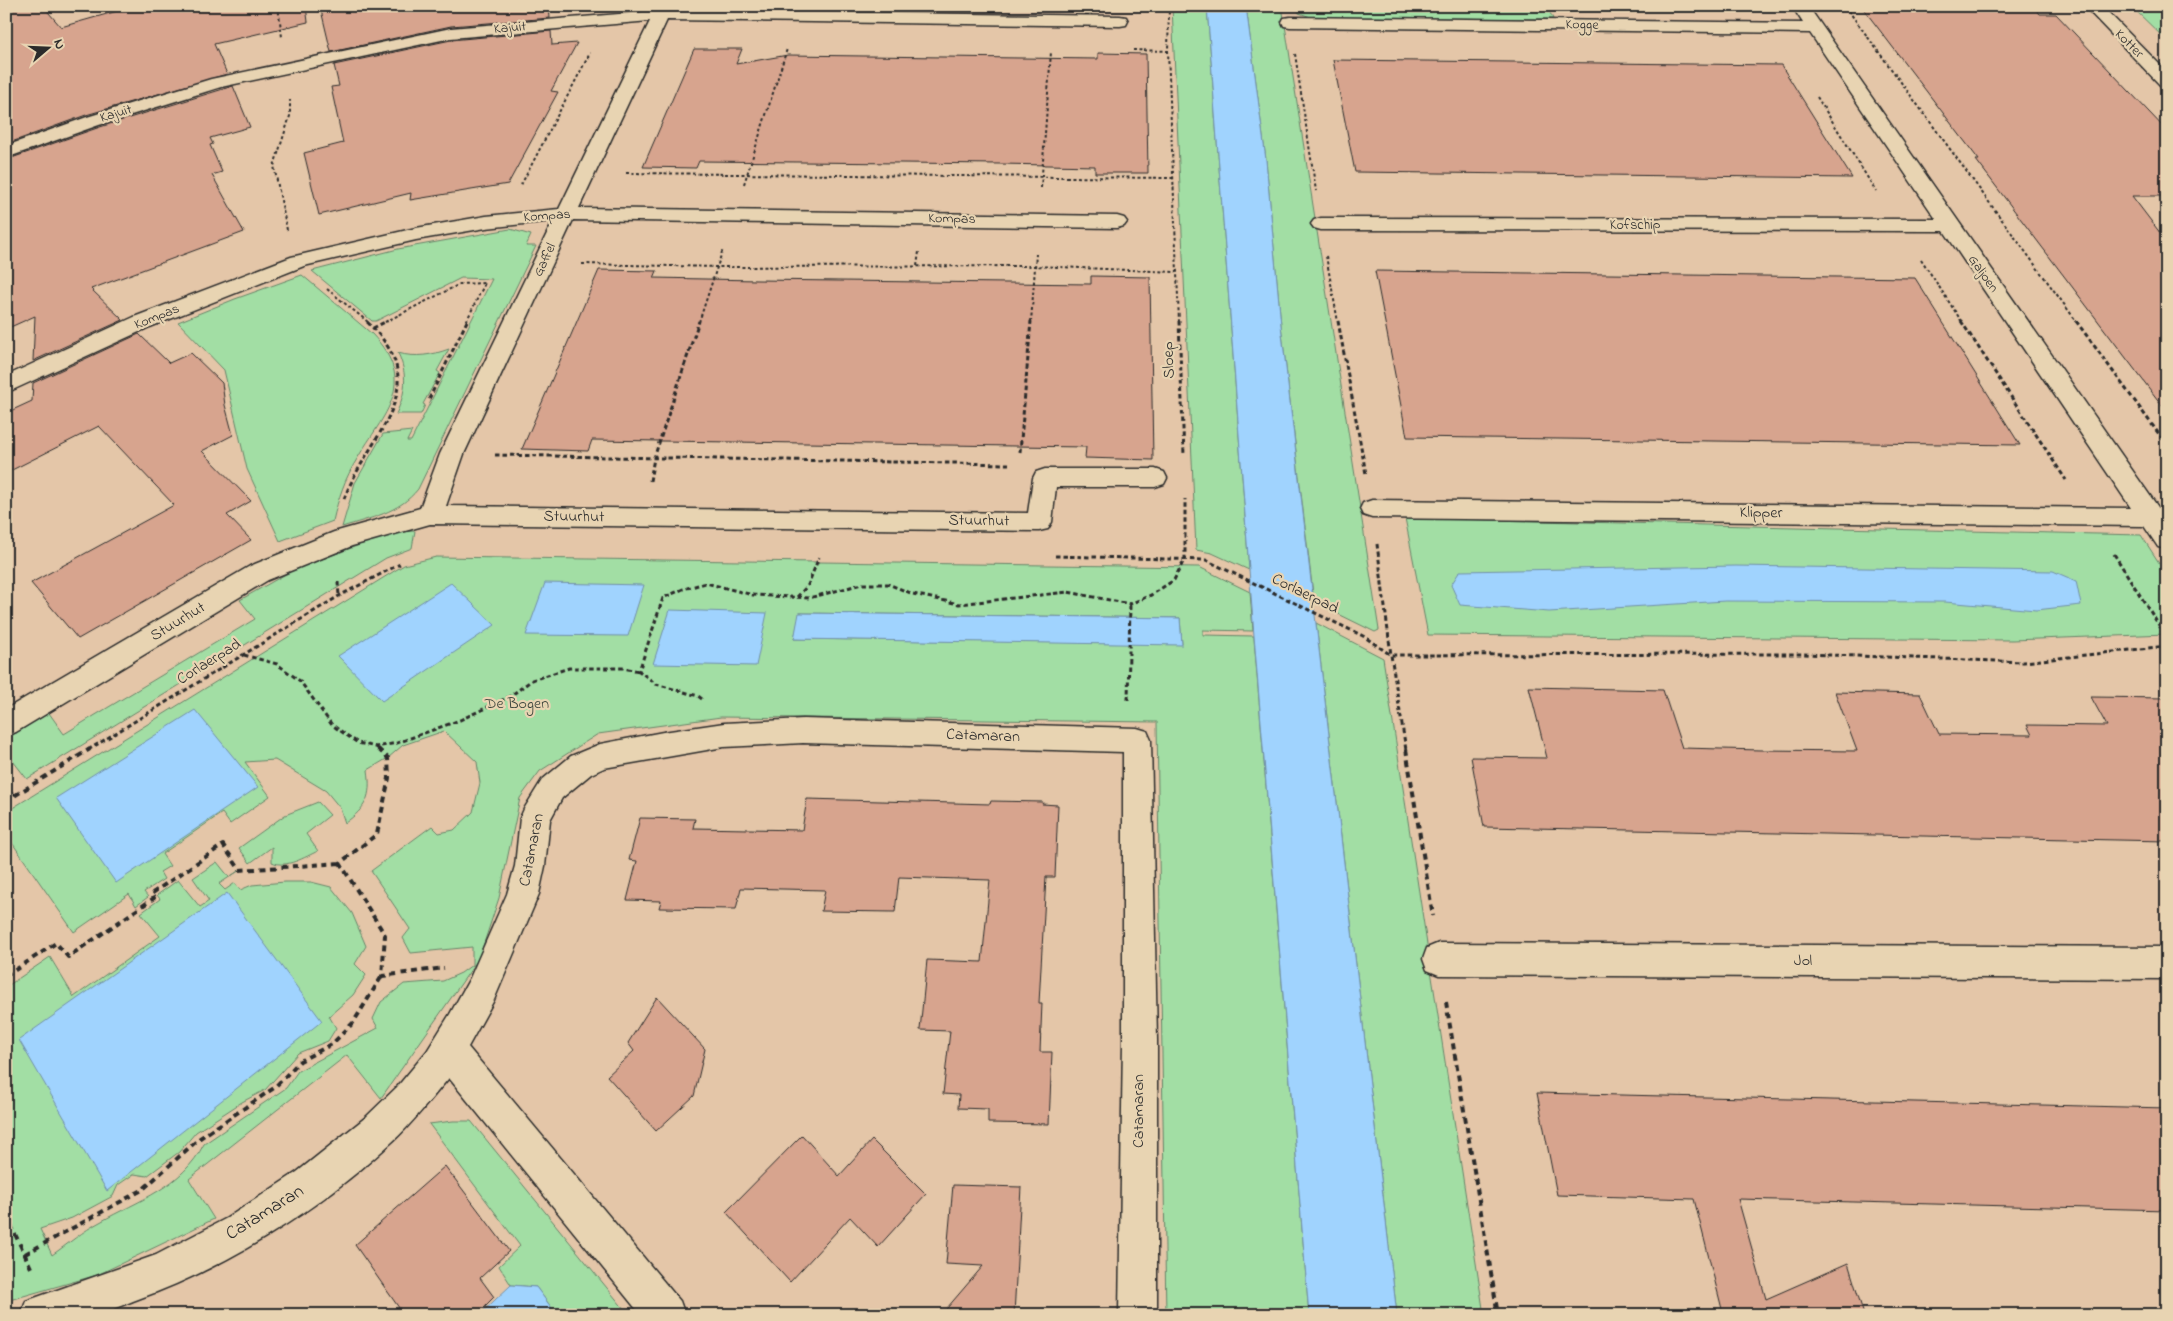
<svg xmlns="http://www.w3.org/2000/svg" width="2173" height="1321" viewBox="0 0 2173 1321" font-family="'Indie Flower',sans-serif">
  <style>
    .green { fill: #a2dea4; stroke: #668468; fill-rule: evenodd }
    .water { fill: #a0d3fe; stroke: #7190aa }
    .building { fill: #d7a48e; stroke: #2b2b2b }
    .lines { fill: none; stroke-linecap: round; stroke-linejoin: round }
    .minor-casing { stroke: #2b2b2b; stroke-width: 3 }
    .path-far2 { stroke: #2b2b2b; stroke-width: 2; stroke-dasharray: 3 2.5; stroke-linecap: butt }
    .path-far1 { stroke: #2b2b2b; stroke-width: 3; stroke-dasharray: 4.5 3; stroke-linecap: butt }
    .path { stroke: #2b2b2b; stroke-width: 4; stroke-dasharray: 6 4.5; stroke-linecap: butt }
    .minor { fill: #e8d4b2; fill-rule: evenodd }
    .labels { text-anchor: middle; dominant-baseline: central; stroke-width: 4.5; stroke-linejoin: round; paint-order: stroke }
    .far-street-label { font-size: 14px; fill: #2b2b2b; stroke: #e8d4b2 }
    .street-label { font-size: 16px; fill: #2b2b2b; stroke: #e8d4b2 }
    .park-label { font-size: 16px; fill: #3d463d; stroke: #e8d4b2 }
    .near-street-label { font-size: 19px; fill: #2b2b2b; stroke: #e8d4b2 }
  </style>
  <rect width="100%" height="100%" fill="#e4c6a8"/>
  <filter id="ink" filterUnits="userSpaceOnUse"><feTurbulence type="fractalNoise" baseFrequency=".02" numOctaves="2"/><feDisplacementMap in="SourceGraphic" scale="10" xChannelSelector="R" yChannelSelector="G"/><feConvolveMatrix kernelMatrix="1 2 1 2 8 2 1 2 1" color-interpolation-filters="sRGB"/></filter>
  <g filter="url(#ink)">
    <path class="green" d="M1172,6H1207L1249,570L1212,553L1196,550Z
      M1246,6H1282L1379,630L1375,632L1314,602L1281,325L1266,160Z
      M1296,6H1547L1553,19L1311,17L1299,13Z
      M2131,6H2167V41Z
      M510,229L531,235L526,246H536L418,489C399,513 370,518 342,527L355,483L383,434L412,431L407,441H411L492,279L461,278L376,321H372L312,271L398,249Z
      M302,275L372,334C419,384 384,413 357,459C345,478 338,499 333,521L280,541L247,469L224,370L178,322L235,299Z
      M449,349L437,371L440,373L423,404L425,405L421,414H396C406,392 408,375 398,353C415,358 433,355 449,349Z
      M1405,518L2141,535L2167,575V634L2012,640L1428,635Z
      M415,531L412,548L386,558L27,779L6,752V739L49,713L64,734L255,619L240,600L293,570L391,533Z
      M436,557L1199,567L1250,592L1253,631L1203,630V635L1254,636V639L1309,1315H1166L1157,722L721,717L598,734L540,771L520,798L499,898L479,958L381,1098L347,1055L189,1179L214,1219L97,1275L6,1301V987L50,957L74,997L160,936L141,913L160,899L157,895L178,880L200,907L209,901L193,878L217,862L229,877L240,870L219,884L225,890L235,883L240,890L252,885L285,882H311L331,887L352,913L366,946L355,964L366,975L353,995L329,1016L336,1028L328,1041L298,1053L265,1090L242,1102L196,1132L179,1152L147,1176L134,1174L118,1185L113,1196L72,1218L40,1229L52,1255C68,1244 83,1231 100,1222C139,1200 182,1187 204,1144L286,1088L298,1071L378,1028L373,1019L381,1002L404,984L443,981L461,973L472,965V947L411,953L403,938L410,929L371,871L432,826L439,833L454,830L473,812L480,783L477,762L444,731L403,745L388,758L368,770C372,797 366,808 345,823L340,808L326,791L275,760L245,762L270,796L230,824L222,813L162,854L170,866L160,872L164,879L144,892L148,897L136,906L129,894L74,932L6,834V812L404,565ZM800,613L1180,618L1182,644L794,639Z
      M1316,623L1383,658L1484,1315H1397Z
      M318,802L330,815L306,834L318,851C305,857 286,869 272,862V847L250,863L239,848L285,815Z
      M453,1121H471L629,1315H557L536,1287L511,1285L499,1266L520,1246L429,1124Z"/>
    <path class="water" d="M1207,6H1246L1266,160L1281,325L1397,1315H1309L1254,636Z
      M1736,566L2053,571L2076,581L2081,605L2036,610L1945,602L1725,601L1549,612L1460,605L1451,585L1460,571Z
      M451,583L495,625L382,701L338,656Z
      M545,583L644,585L628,636L526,635Z
      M670,610L767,613L756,666L653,664Z
      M799,613L1180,618L1182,645L794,639Z
      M195,710L258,787L116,883L56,798Z
      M227,893L322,1021L107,1191L19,1040Z
      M511,1285L536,1287L557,1315H479Z"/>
    <path class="building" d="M6,6H43L61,27L135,6H306L308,22L214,44L227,74L86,115L6,144Z
      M320,6H549L550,18L451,26L331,52Z
      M2033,6L2040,14H2056L2167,131V196H2132L2167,242V412L1976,160H1979L1862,7Z
      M551,31L552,45L577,43L551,91L558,92L508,184L410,200L411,193L319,215L304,153L343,143L331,87L339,86L334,65L451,40Z
      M694,49H742L736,64L788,55L1098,59V53L1146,54L1148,173H1095V166L1001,164L699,161L696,168L643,167Z
      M1333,60L1781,65L1852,178L1355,172Z
      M233,86L250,127L210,138L213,144L210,145L222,172L212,175L244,232L91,289L123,320L33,361L35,316L6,329V160L100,127Z
      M599,270L657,271L654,278L757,280L1091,284V276L1150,277L1153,460L1085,458L1086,447L592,440L588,451L522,449Z
      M1375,271L1915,278L2020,445L1407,437Z
      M139,334L169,363L191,353L222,383L225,405L233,435L202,451L251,501L227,515L251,540L78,639L31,583L174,505L99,426L6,473V413L32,401L33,383Z
      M1529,687L1663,690L1682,748L1761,750L1857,751L1835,692L1920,694L1939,734L2032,735L2027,725L2107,726L2091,697L2167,698V841L1484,827L1471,757L1547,758Z
      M807,799L990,804L991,801L1043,802L1042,804L1058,805L1055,877H1046L1039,1003H1042L1040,1052H1052L1049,1124L988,1123V1109L958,1108L959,1095L943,1094L950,1031L920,1030L927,960L982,962L990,880L899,877L895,912L821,911L825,890L741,888L736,909L659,908L661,901L627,900L637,861L629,860L640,818L695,819L693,828L802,830Z
      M657,997L705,1049L694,1096L656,1131L607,1076L634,1051L628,1043Z
      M1537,1093L2167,1108V1210L1738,1199L1766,1299L1848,1263L1864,1315H1731L1734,1313H1723L1694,1199L1557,1195Z
      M802,1135L839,1176L872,1140L926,1194L878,1247L850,1217L790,1282L726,1212Z
      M445,1166L509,1251L480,1278L494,1297L476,1315H404L355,1245Z
      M953,1185L1021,1187L1014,1315H941L983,1266L946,1264Z"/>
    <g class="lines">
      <defs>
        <path id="minor" d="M657,6H673L671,10L1120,16L1126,17L1128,21L1126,25L1120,26L667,20L579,208L1117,216L1124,218L1127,222L1124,226L1117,228L573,220L464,454L446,506L1028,513L1033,478L1036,472L1045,469H1155L1164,472L1167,478L1164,484L1155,487H1056L1052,522L1048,529L1039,531L430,524L352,546L268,580L16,732L6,736V709L250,566L334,532L420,508L440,454L553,221L486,228L416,240L304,266L150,327L6,393V376L134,317L291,257L416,228L486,216L559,209L650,21L451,38L221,87L99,125L6,158V146L87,117L211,79L451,28L655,11Z
          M1792,6H1808L2167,520V549L2158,547L2144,526L1372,518L1363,515L1360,509L1363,503L1372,500L2131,508L1944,231L1321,230L1314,228L1311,224L1314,220L1321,218L1936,219L1810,33L1290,27L1284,26L1282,22L1284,18L1290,17L1803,23Z
          M2084,6H2102L2167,72V87L2161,86Z
          M803,719L1137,728L1147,731L1151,740L1157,1040V1315H1119L1123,1040V752L803,743L724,747L604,768L591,774L562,798L550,820L545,866L539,894L494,1000L468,1047L680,1301L685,1315H641L449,1078C430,1100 412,1124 391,1143C320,1209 224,1269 133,1301C121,1306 109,1311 97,1314C81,1318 40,1315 21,1315L26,1301L156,1255L227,1218L297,1172L366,1117L397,1087L427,1051L450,1014L470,978L507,894L515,866L520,818L524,809L542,780L571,756L600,744L663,732L724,723Z
          M1439,943L2167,947V979L1439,975L1427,970L1423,959L1427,948Z"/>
      </defs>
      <use href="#minor" class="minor-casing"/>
      <path class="path-far2" d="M278,6L282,37
        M1169,6L1168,51L1179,322
        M1845,6L2077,322
        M1133,50L1168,51
        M1295,54L1316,191
        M1817,97L1876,191
        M626,173L1173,178
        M744,184L787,49
        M521,185L590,53
        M1041,188L1051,52
        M287,230L274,166L290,116V100
        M1326,256L1338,322
        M1921,259L1962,322
        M582,264L718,267L1035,266L1176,272
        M917,266L919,252
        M327,289L368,322
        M385,322L460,284L485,283L466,322
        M699,322L723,249
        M1031,322L1036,254"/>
      <path class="path-far1" d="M1179,321L1184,455
        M1338,321L1366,474
        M1961,321L2066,480
        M2076,321L2167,445
        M373,328L387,321
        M429,399L467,321
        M1020,452L1031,321
        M495,455L1009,464
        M650,481L654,458L699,321
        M344,499C370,431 438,388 366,321
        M1377,544L1391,655L1406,750
        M2114,554L2167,638
        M1055,556L1206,560L1363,636L1391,655L1802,654L2024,662L2167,646
        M338,582L339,596
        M797,597L808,585L819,557
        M244,655L277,664L300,681L332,725L358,743L376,747L397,743L460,720L509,697L532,680L569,668H623L639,671
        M702,699L698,696L656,684L639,671L663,598L683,589L706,583L753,595L809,598L862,584H888L913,594L959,604L1068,592L1130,604L1151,595L1174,580L1185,558V499
        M1128,700L1130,604
        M376,747L380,750
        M88,750L339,596L400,564"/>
      <path class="path" d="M378,749L388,758L389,778L377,834L340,863L385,935L382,976L444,968
        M1406,749L1433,916
        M6,784L14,796
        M6,801L90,749
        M6,976L56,943L68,957L154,898L151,894L223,845L240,870L340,863
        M1446,1002L1498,1315
        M6,1215L32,1270
        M25,1254L142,1190L200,1138L274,1088L300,1061L332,1044L353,1023L382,976"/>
      <use href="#minor" class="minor"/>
    </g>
  </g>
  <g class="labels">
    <g class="far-street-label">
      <text transform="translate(1582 25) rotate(1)">Kogge</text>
      <text transform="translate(510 28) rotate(-5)">Kajuit</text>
      <text transform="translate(2129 44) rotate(45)">Kotter</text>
      <text transform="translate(116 114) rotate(-17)">Kajuit</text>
      <text transform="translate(547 216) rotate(-4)">Kompas</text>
      <text transform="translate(952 219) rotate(1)">Kompas</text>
      <text x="1635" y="225">Kofschip</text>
      <text transform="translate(545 260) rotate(-65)">Gaffel</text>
      <text transform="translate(1983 274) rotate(55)">Galjoen</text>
      <text transform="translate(157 317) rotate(-22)">Kompas</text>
    </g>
    <g class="street-label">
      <text transform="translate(1169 360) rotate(-92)">Sloep</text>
      <text transform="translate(1761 513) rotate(1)">Klipper</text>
      <text transform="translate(574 517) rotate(1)">Stuurhut</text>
      <text transform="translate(979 521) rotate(1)">Stuurhut</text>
      <text transform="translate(1305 594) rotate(26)">Corlaerpad</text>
      <text transform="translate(178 622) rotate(-31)">Stuurhut</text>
      <text transform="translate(209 662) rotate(-32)">Corlaerpad</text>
      <text transform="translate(983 736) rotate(2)">Catamaran</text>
      <text transform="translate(532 850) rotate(-79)">Catamaran</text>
      <text x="1803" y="961">Jol</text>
      <text transform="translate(1139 1111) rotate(-90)">Catamaran</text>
    </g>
    <g class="park-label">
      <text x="517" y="704">De Bogen</text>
    </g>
    <g class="near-street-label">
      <text transform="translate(265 1213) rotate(-32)">Catamaran</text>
    </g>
  </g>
  <rect width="2173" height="1321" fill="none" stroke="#e8d4b2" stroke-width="25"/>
  <rect x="12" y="12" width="2148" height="1296" fill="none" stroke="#2b2b2b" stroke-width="2" filter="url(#ink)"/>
  <g transform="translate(48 48) rotate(71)" stroke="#e8d4b2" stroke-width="4" paint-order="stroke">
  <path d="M0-4L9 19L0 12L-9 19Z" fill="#2b2b2b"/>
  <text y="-8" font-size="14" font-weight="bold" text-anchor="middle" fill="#2b2b2b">N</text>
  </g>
</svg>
